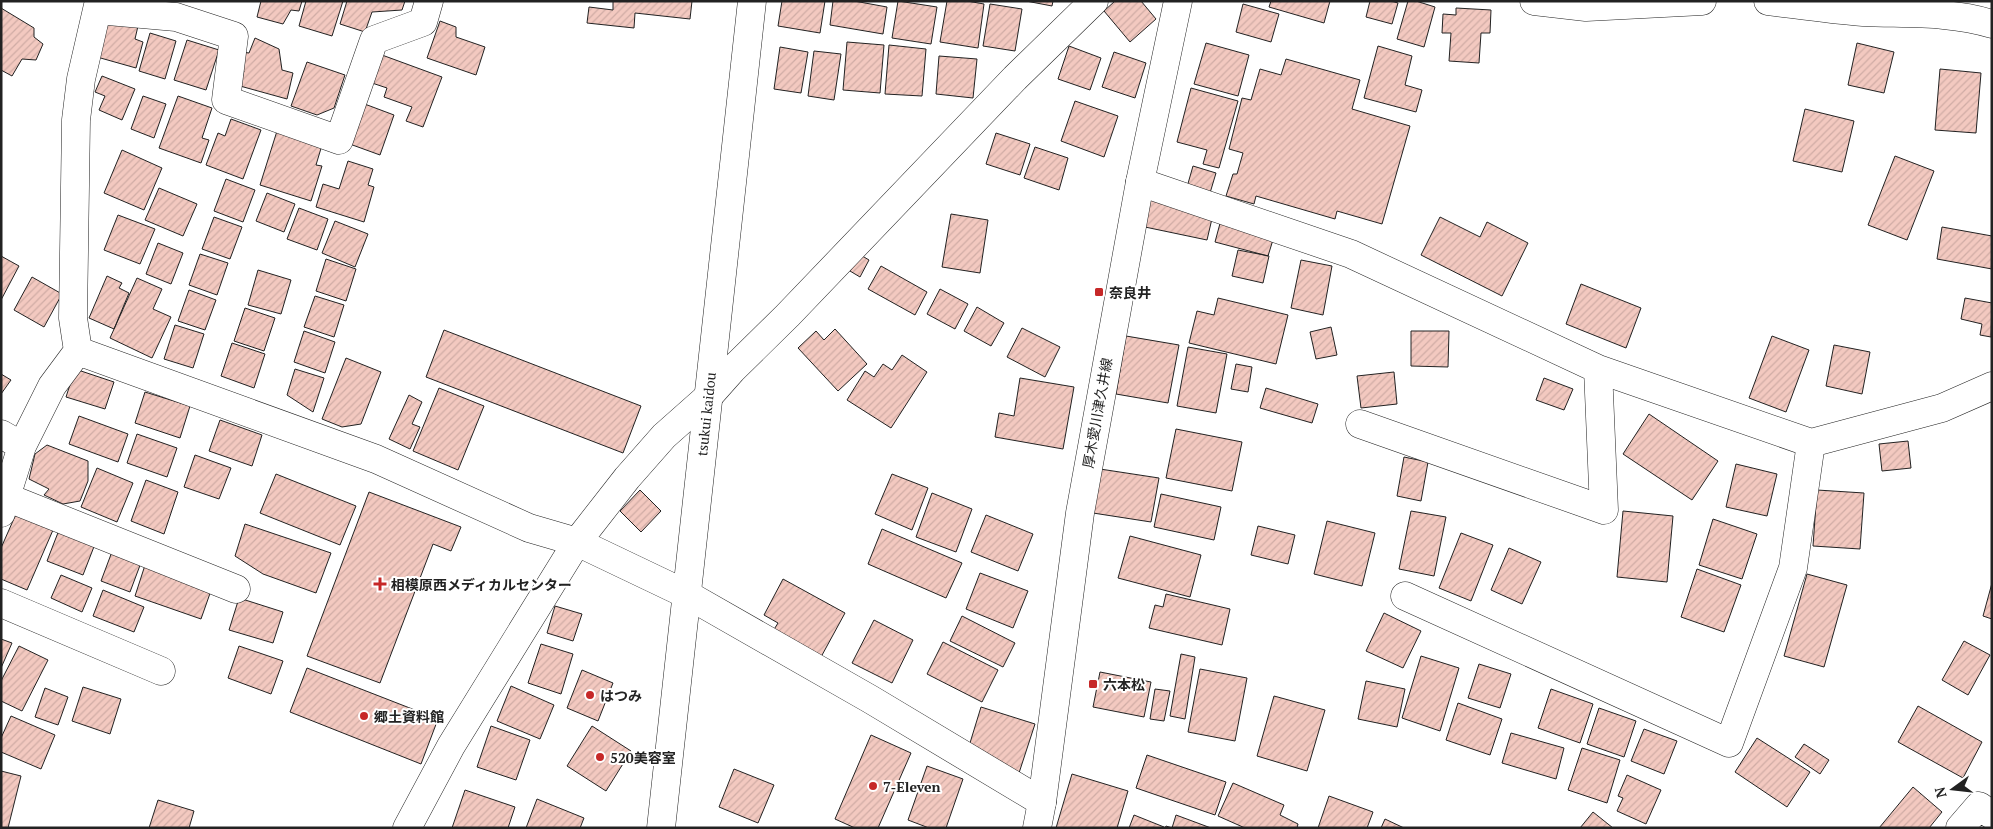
<svg xmlns="http://www.w3.org/2000/svg" width="1993" height="829" viewBox="0 0 1993 829" font-family="'PT Serif','Noto Sans JP',serif">
  <style>
    .building { fill: url(#building-hatch); stroke: #222 }
    .lines { fill: none; stroke-linecap: round; stroke-linejoin: round }
    .minor-casing { stroke: #222; stroke-width: 29 }
    .major-casing { stroke: #222; stroke-width: 29 }
    .highway-casing { stroke: #222; stroke-width: 29 }
    .minor { stroke: #fff; stroke-width: 28 }
    .major { stroke: #fff; stroke-width: 28 }
    .highway { stroke: #fff; stroke-width: 28 }
    .poi-dot { fill: #c62828; stroke: #fff; stroke-width: 2 }
    .labels { text-anchor: middle; dominant-baseline: central; stroke-width: 4; stroke-linejoin: round; paint-order: stroke }
    .poi-label { font-size: 14px; font-weight: bold; fill: #222; stroke: #fff; text-anchor: start }
    .street-label { font-size: 14px; fill: #222; stroke: #fff }
  </style>
  <defs>
    <pattern id="building-hatch" width="6" height="6" patternUnits="userSpaceOnUse" patternTransform="scale(1.25)"><rect width="6" height="6" fill="#f3c9c0"/><path d="M-1 1l2-2M0 6l6-6M5 7l2-2" fill="none" stroke="#d0aca5"/></pattern>
  </defs>
  <rect width="100%" height="100%" fill="#fff"/>
  <path class="building" d="M261,1H302L299,11L291,10L283,24L257,17Z
    M306,1H343L332,36L299,26Z
    M347,1H405L402,10L372,12L365,32L340,24Z
    M613,1H692L690,19L635,13L634,28L587,23L589,7L613,10Z
    M782,1H825L820,33L778,26Z
    M833,1H854L887,7L883,34L830,25Z
    M898,1L937,7L931,44L892,38Z
    M947,1H967L984,4L978,48L940,42Z
    M1026,1H1053L1052,6Z
    M1115,1H1141L1156,19L1130,42L1104,11Z
    M1271,1H1330L1324,23L1269,7Z
    M1370,1H1391L1398,3L1392,24L1366,17Z
    M1408,1H1416L1435,7L1424,47L1397,39Z
    M990,4L1022,9L1015,51L983,46Z
    M1243,4L1279,14L1271,42L1236,32Z
    M1,8L34,28V37L43,44L36,60L22,59L12,76L1,70Z
    M1456,8L1491,10L1490,33H1481L1479,63L1449,61L1451,33H1442L1443,14L1456,15Z
    M108,18L138,26L135,39L143,42L136,68L97,57Z
    M440,21L456,27V37L485,47L476,75L427,58Z
    M150,33L176,41L165,79L139,71Z
    M255,38L279,49L282,70L293,73L287,99L240,86L244,71L238,69L242,52L249,53Z
    M187,40L219,50L206,90L174,80Z
    M847,42L884,45L880,93L843,90Z
    M1206,43L1249,55L1238,96L1194,84Z
    M1857,43L1894,52L1884,93L1848,85Z
    M889,45L926,49L922,96L885,94Z
    M1069,46L1101,58L1090,90L1058,79Z
    M1378,46L1412,56L1405,85L1422,90L1416,112L1364,98Z
    M780,47L808,52L801,93L774,89Z
    M814,51L841,54L834,100L808,96Z
    M1114,52L1146,63L1135,98L1102,87Z
    M382,55L442,77L423,127L406,121L412,107L384,97L387,88L372,83Z
    M939,56L977,59L973,98L936,94Z
    M1286,59L1360,80L1352,109L1410,126L1382,224L1337,211L1335,219L1256,196L1254,204L1226,196L1233,174H1237L1243,153L1229,149L1242,98L1251,100L1260,69L1281,75Z
    M307,62L345,75L334,108L317,115L291,106Z
    M1940,69L1981,73L1976,133L1935,130Z
    M102,76L135,89L122,120L99,110L105,96L95,92Z
    M1191,88L1238,101L1219,168L1203,164L1207,150L1177,142Z
    M143,96L166,104L154,138L131,129Z
    M178,96L212,108L202,138L209,140L201,163L159,148Z
    M1075,101L1118,116L1104,157L1061,141Z
    M362,103L394,115L380,155L347,143Z
    M1805,109L1854,121L1842,172L1793,161Z
    M231,119L261,130L243,179L206,165L218,133L225,136Z
    M277,131L322,145L316,165L322,166L311,201L260,185Z
    M996,133L1030,144L1020,175L986,164Z
    M1035,147L1068,158L1059,190L1024,178Z
    M122,150L162,168L144,210L104,193Z
    M1895,156L1934,171L1907,240L1868,225Z
    M348,161L373,169L368,185L374,187L364,222L316,207L323,184L339,189Z
    M1193,166L1216,173L1210,193L1187,187Z
    M226,179L255,190L243,222L214,211Z
    M159,188L197,204L183,236L145,220Z
    M267,193L295,204L284,232L256,221Z
    M1151,197L1214,210L1207,240L1145,227Z
    M299,208L328,219L317,250L287,239Z
    M951,214L988,220L980,273L942,267Z
    M118,215L155,229L140,264L104,250Z
    M1222,216L1276,230L1268,256L1215,242Z
    M214,217L242,227L230,259L202,249Z
    M1440,217L1480,237L1487,222L1528,243L1502,296L1421,255Z
    M335,221L368,234L355,267L322,253Z
    M1942,227L1992,236V269L1937,259Z
    M158,243L183,253L171,284L146,274Z
    M1238,250L1269,256L1263,283L1232,276Z
    M200,254L228,263L217,295L189,285Z
    M859,254L869,260L860,277L850,271Z
    M1,256L19,266L1,300Z
    M326,259L356,269L346,301L316,291Z
    M1301,260L1332,266L1323,315L1291,308Z
    M881,266L927,292L915,315L868,289Z
    M258,270L291,280L281,314L248,305Z
    M107,276L122,283L119,288L129,293L114,329L89,318Z
    M32,277L62,294L44,327L14,310Z
    M137,278L162,289L153,309L171,317L152,358L110,338Z
    M1581,284L1641,308L1626,348L1566,324Z
    M940,289L968,304L955,329L927,314Z
    M189,290L216,300L205,330L178,321Z
    M315,296L344,305L334,337L304,327Z
    M1218,298L1288,315L1276,364L1189,343L1197,311L1214,315Z
    M1965,298L1992,303L1991,337L1980,335L1982,324L1961,319Z
    M977,307L1004,323L991,346L964,331Z
    M245,308L275,318L264,351L234,341Z
    M175,325L204,334L193,368L164,359Z
    M1331,327L1337,355L1316,359L1310,332Z
    M1022,328L1060,347L1045,377L1007,357Z
    M835,329L867,364L838,391L798,348L816,331L824,340Z
    M444,330L641,406L623,453L426,377Z
    M304,331L335,342L325,373L294,362Z
    M1411,331H1449L1448,367L1411,366Z
    M1126,336L1179,345L1168,403L1116,394Z
    M1772,336L1809,350L1786,412L1749,398Z
    M232,343L265,354L254,388L221,376Z
    M1834,345L1870,352L1862,394L1826,386Z
    M1188,347L1227,354L1216,413L1177,406Z
    M902,355L927,372L891,428L847,400L865,371L874,377L883,364L892,370Z
    M346,358L381,372L361,424L342,427L322,419Z
    M1236,364L1252,367L1248,392L1231,389Z
    M75,369L114,382L105,409L66,397Z
    M295,369L324,378L313,412L287,395Z
    M1394,372L1397,404L1361,408L1357,376Z
    M1,374L11,380L1,394Z
    M1020,378L1074,387L1063,449L995,437L999,413L1014,416Z
    M1544,378L1573,389L1564,410L1536,400Z
    M439,388L484,406L458,470L413,451Z
    M1266,388L1318,404L1312,423L1260,408Z
    M145,392L190,406L180,438L135,423Z
    M409,395L422,402L412,424L420,427L410,449L389,439Z
    M1649,414L1718,461L1692,500L1623,454Z
    M79,416L128,434L118,462L69,444Z
    M220,420L262,435L252,466L209,451Z
    M1176,429L1242,442L1232,491L1166,478Z
    M137,434L177,448L167,477L127,463Z
    M1908,441L1911,468L1882,471L1879,444Z
    M47,445L88,461V481L80,501L63,504L44,495L49,489L29,479L35,454Z
    M195,455L231,468L219,499L184,487Z
    M1404,457L1428,462L1421,501L1397,496Z
    M1736,464L1777,474L1767,516L1726,507Z
    M97,468L133,483L117,522L81,507Z
    M1100,469L1159,478L1151,522L1093,513Z
    M276,474L356,506L340,545L260,513Z
    M892,474L928,488L912,530L875,514Z
    M146,480L178,492L164,534L131,521Z
    M640,490L661,511L641,532L620,511Z
    M1817,490L1864,493L1860,549L1813,546Z
    M369,492L461,527L451,551L433,544L380,683L307,656Z
    M932,493L972,509L956,552L916,537Z
    M1161,494L1221,507L1214,540L1154,527Z
    M1411,511L1446,517L1434,576L1399,569Z
    M1623,511L1673,516L1667,582L1617,577Z
    M16,514L53,530L27,590L1,579V548Z
    M986,515L1033,534L1018,571L971,552Z
    M1713,519L1757,534L1742,579L1699,565Z
    M1327,521L1375,533L1362,586L1314,574Z
    M245,524L331,553L316,593L263,574L235,556Z
    M1258,526L1295,535L1288,564L1251,555Z
    M882,529L962,563L946,598L868,564Z
    M59,530L95,544L83,575L47,561Z
    M1461,533L1493,545L1471,601L1439,588Z
    M1130,536L1201,555L1190,597L1118,578Z
    M1509,548L1541,562L1522,604L1491,590Z
    M113,549L142,560L130,592L101,581Z
    M147,559L214,582L201,619L135,596Z
    M1697,569L1741,585L1724,632L1681,617Z
    M980,573L1028,591L1013,628L966,609Z
    M1807,574L1847,585L1824,667L1784,656Z
    M61,575L92,588L82,612L51,598Z
    M783,579L845,613L821,657L773,631L778,623L764,615Z
    M1992,583V619L1983,616Z
    M103,590L144,607L134,632L93,616Z
    M1166,594L1230,609L1222,645L1149,628L1155,605L1163,607Z
    M239,598L283,612L273,643L229,630Z
    M555,606L582,614L573,641L547,633Z
    M1384,613L1421,631L1403,668L1366,651Z
    M962,616L1015,643L1003,667L950,641Z
    M874,620L913,640L892,683L852,663Z
    M1,639L12,643L1,668Z
    M1964,641L1990,655L1968,695L1942,680Z
    M943,642L998,670L982,702L927,674Z
    M541,644L573,654L561,694L528,683Z
    M19,646L48,660L22,711L1,701V681Z
    M239,646L283,661L271,694L228,678Z
    M1181,654L1195,657L1185,719L1170,716Z
    M1421,656L1459,668L1440,731L1402,718Z
    M1479,664L1511,674L1500,708L1468,698Z
    M307,668L438,719L421,764L290,712Z
    M1200,669L1247,678L1235,741L1188,732Z
    M582,670L613,683L598,721L567,708Z
    M1100,672L1151,682L1144,717L1093,707Z
    M1366,681L1405,689L1397,727L1358,719Z
    M511,686L554,705L540,739L497,721Z
    M83,687L121,699L110,734L72,721Z
    M45,688L68,697L58,725L35,717Z
    M1155,689L1170,691L1164,721L1150,719Z
    M1551,689L1593,704L1580,743L1538,728Z
    M1274,696L1325,710L1307,771L1257,756Z
    M1458,703L1502,719L1490,755L1446,740Z
    M1918,706L1982,742L1963,778L1898,742Z
    M981,707L1035,724L1019,773L966,756Z
    M1599,708L1636,721L1624,757L1587,744Z
    M11,716L55,735L41,769L1,752V738Z
    M491,726L530,740L516,780L477,767Z
    M592,726L631,751L606,791L567,766Z
    M1644,729L1677,741L1664,774L1631,761Z
    M1511,733L1564,748L1556,779L1502,763Z
    M871,735L911,753L878,828H855L835,819Z
    M1757,738L1810,772L1787,807L1735,772Z
    M1804,744L1829,760L1820,774L1795,757Z
    M1582,748L1620,760L1607,803L1568,790Z
    M1147,755L1226,782L1215,815L1136,788Z
    M927,766L963,779L946,828H929L908,820Z
    M734,769L774,785L758,823L719,807Z
    M1,771L21,776L8,828H1Z
    M1072,774L1128,791L1117,828H1056Z
    M1627,775L1661,790L1646,824L1617,811L1623,798L1618,796Z
    M1233,783L1284,805L1280,815L1298,824L1297,828H1245L1218,816Z
    M1913,787L1942,812L1929,828H1879Z
    M465,790L515,807L508,828H452Z
    M1329,796L1373,812L1367,828H1318Z
    M537,799L584,818L580,828H526Z
    M158,800L194,811L189,828H149Z
    M1593,812L1613,828H1580Z
    M1134,815L1164,827L1163,828H1129Z
    M1176,815L1211,828H1165L1166,826L1172,828Z
    M1385,819L1404,828H1381Z"/>
  <g class="lines">
    <defs>
      <path id="minor" d="M1534,1L1586,7L1702,1
        M1768,1C1800,5 1832,10 1863,12C1906,14 1951,11 1992,24
        M97,10L176,17L234,36L226,100L339,140L374,40L423,22L429,1
        M1140,182L1351,254L1598,369L1811,443L1942,408L1992,386
        M78,351L376,459L529,528L577,542L686,594L870,699L1042,802
        M1360,424L1604,510L1598,369
        M1,434L22,446
        M6,497L236,589
        M1,513L22,446L52,386L78,351L73,318L76,120L81,79L99,1
        M1405,596L1729,743L1793,568L1811,443
        M1,603L161,671
        M407,828L451,746L577,542L627,478L664,436L708,397L732,370L788,315L1015,78L1094,1
        M1960,828L1979,806L1992,815"/>
      <path id="major" d="M1037,828L1042,802L1080,513L1140,182L1178,1"/>
      <path id="highway" d="M661,828L752,1"/>
    </defs>
    <use href="#minor" class="minor-casing"/>
    <use href="#major" class="major-casing"/>
    <use href="#highway" class="highway-casing"/>
    <use href="#minor" class="minor"/>
    <use href="#major" class="major"/>
    <use href="#highway" class="highway"/>
  </g>
  <g class="poi-dot">
    <rect x="1094" y="287" width="10" height="10" rx="2.5"/>
    <path d="M377.5 576.5h5v5h5v5h-5v5h-5v-5h-5v-5h5z"/>
    <rect x="1088" y="679" width="10" height="10" rx="2.5"/>
    <circle cx="590" cy="695" r="5"/>
    <circle cx="364" cy="716" r="5"/>
    <circle cx="600" cy="757" r="5"/>
    <circle cx="873" cy="786" r="5"/>
  </g>
  <g class="labels">
    <g class="poi-label">
      <text x="1109" y="292">奈良井</text>
      <text x="391" y="584">相模原西メディカルセンター</text>
      <text x="1103" y="684">六本松</text>
      <text x="600" y="695">はつみ</text>
      <text x="374" y="716">郷土資料館</text>
      <text x="610" y="757">520美容室</text>
      <text x="883" y="786">7-Eleven</text>
    </g>
    <g class="street-label">
      <text transform="translate(1097 413) rotate(-80)">厚木愛川津久井線</text>
      <text transform="translate(706 414) rotate(-84)">tsukui kaidou</text>
    </g>
  </g>
  <rect width="1993" height="829" fill="none" stroke="#222222" stroke-width="5"/>
  <g transform="translate(1953 789) rotate(255)" stroke="#ffffff" stroke-width="4" paint-order="stroke">
  <path d="M0-4L9 19L0 12L-9 19Z" fill="#222222"/>
  <text y="-8" font-size="14" font-weight="bold" text-anchor="middle" fill="#222222">N</text>
  </g>
</svg>
